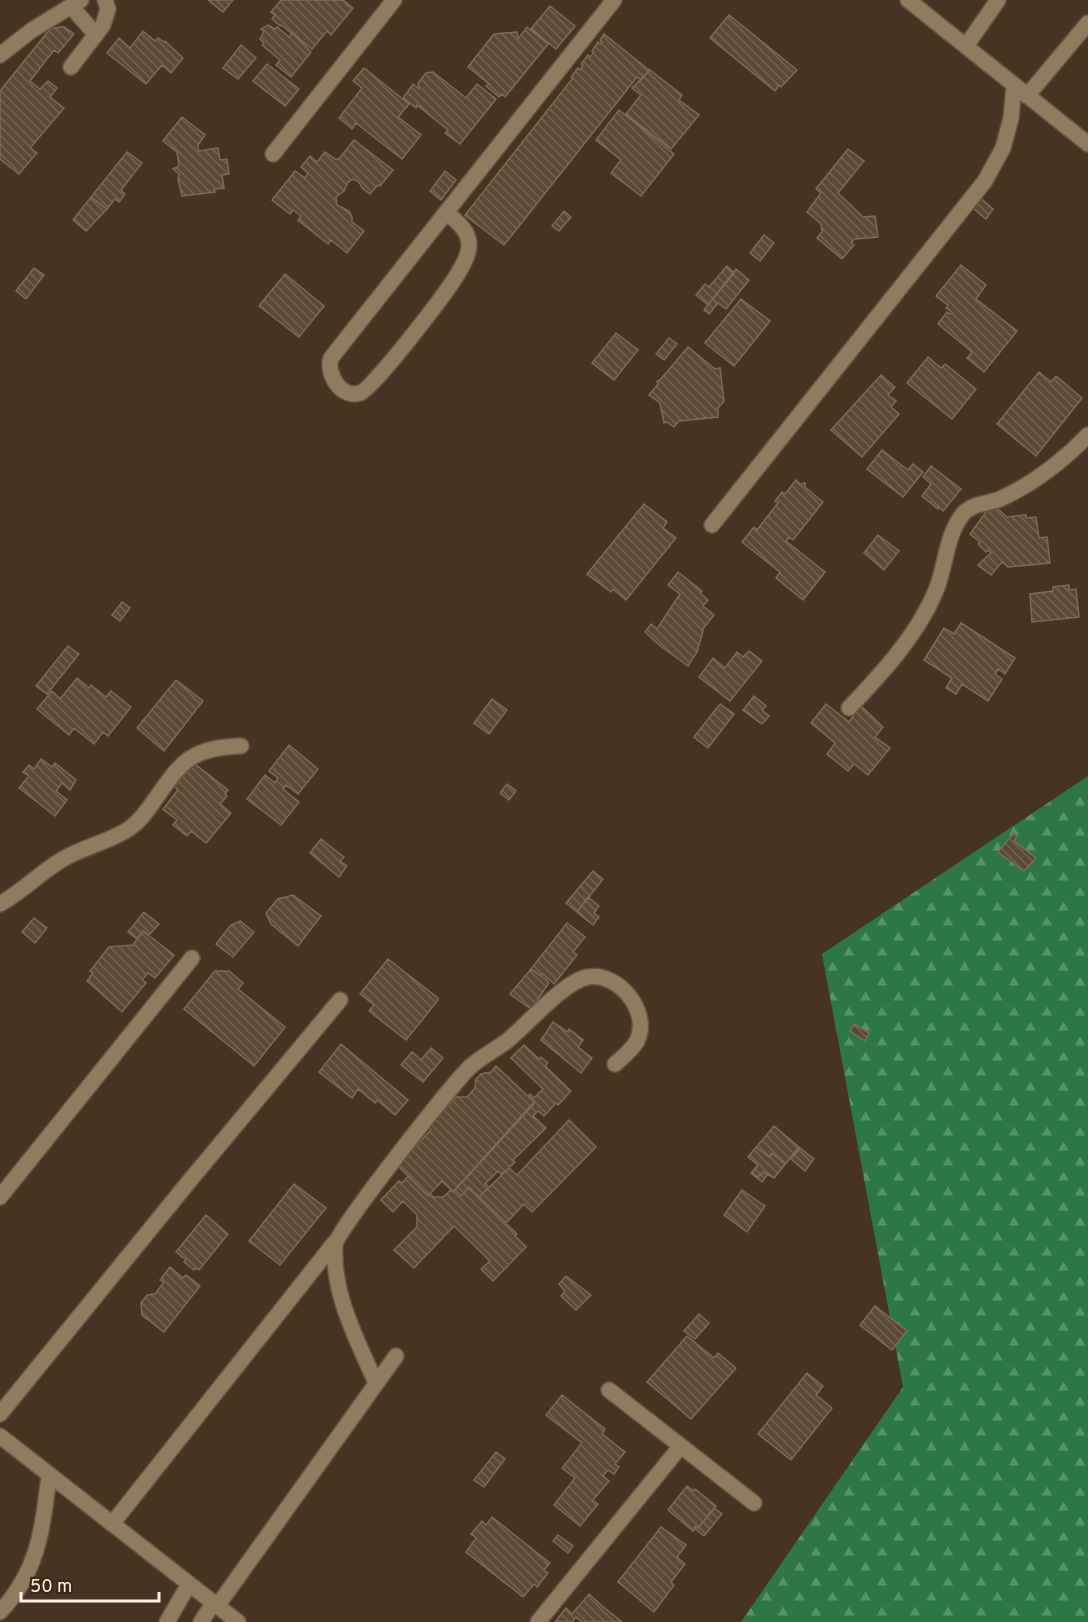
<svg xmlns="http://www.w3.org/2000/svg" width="1088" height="1622" viewBox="0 0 1088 1622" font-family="Overpass,sans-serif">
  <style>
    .forest { fill: url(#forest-firs) }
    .building { fill: url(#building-back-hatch); stroke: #7f6a56; stroke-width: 1.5 }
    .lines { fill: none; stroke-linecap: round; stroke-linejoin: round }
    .minor-casing { stroke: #635241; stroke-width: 18 }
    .minor { stroke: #927a5e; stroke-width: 15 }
  </style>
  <defs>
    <pattern id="forest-firs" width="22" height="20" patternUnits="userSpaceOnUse" patternTransform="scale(1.5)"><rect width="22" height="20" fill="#2d7842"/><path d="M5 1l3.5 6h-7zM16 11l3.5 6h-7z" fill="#579266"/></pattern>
    <pattern id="building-back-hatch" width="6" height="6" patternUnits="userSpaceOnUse" patternTransform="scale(1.5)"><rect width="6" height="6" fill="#5b4835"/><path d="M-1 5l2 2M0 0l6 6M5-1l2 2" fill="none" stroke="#746352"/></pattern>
  </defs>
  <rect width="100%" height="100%" fill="#463321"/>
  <path class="forest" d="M1088,776V1622H741L903,1387L822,954Z"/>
  <path class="building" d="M208,0H233L223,12Z
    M281,0H343L353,8L331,35L327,31L312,49L281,25L280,26L272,19L275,15L271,12Z
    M550,6L575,26L556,49L531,29Z
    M729,15L797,70L781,87L779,85L775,91L710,38Z
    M268,25L275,29L277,27L289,37L292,33L311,52L291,77L276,65L280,60L262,45L264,43L260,39L264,31L261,29Z
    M60,27H64L74,34L58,53L54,50L30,81L40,89L48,81L57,88L50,97L64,108L30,148L37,153L19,174L0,159V91L50,29Z
    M527,27L548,44L505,97L502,94L499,97L486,86L489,84L468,67L494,34L517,32L518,39Z
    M143,31L155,41L158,38L164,42L165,41L183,58L171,73L162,65L146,84L107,53L119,38L130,48Z
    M604,34L649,70L641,80L637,77L504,245L465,215L573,78L571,77L578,68L580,70L583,65L581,64L588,55L590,57L594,52L592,51L598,42L600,44L602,42L600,40Z
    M241,45L256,58L238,79L223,68Z
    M267,64L299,89L285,106L253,81Z
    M364,68L409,104L398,117L421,135L402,159L356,123L352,129L339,118L362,88L353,81Z
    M650,70L682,95L679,100L699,115L671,149L626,114L641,95L632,88Z
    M433,72L466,98L477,84L496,99L460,144L445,133L448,130L417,105L416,108L403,98L413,84L419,89L418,83L426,73Z
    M619,110L674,154L641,196L611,173L621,160L596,140Z
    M182,117L205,135L198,145V151L218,148L220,160L227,159L229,174L222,175L224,188L214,189L215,192L182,196L178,179L179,174L173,169L179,166L177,152L163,141Z
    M354,140L393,170L380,186L378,185L370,194L362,188L359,182L353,179L348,182L344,191L336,197L337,205L349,211L352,217V222L364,231L347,253L331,240L328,244L298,220L301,216L293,210L290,214L272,200L295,171L305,178L308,173L301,167L310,156L317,162L325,152L335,159H339Z
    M848,149L864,161L838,193L863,217L875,216L878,237L854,239L851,243L854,245L842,259L817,238L822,232L821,224L807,212L821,193L816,189Z
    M127,152L142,163L121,190L125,194L119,202L115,199L107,209L91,197Z
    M445,171L456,180L441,200L430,191Z
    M977,195L993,209L986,219L969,205Z
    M91,197L107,209L86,231L73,220Z
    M564,211L571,217L559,231L552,226Z
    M764,235L774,243L760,261L750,253Z
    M961,265L986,285L976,299L1017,331L984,372L967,358L972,352L938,324L947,312L950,314L952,312L946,308L948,305L936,296Z
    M727,266L734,273L708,305L696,295L705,284L709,287Z
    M34,268L44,275L26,299L16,291Z
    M736,269L749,280L726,309L718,303L709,314L704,310Z
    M285,274L324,306L299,337L259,306Z
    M741,299L770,321L734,366L705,343Z
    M616,333L638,350L614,380L592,363Z
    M669,338L677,344L664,360L656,354Z
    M688,347L715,369L720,368L724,401L718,408V417L679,421L674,427L667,422L664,423L660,403L649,395L658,384L657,381L660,380Z
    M928,357L941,368L945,364L976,389L952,419L907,383Z
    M1039,372L1051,382L1056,376L1082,398L1036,456L997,424Z
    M881,375L895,387L888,395L896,401L891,407L899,414L862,457L831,430Z
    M882,450L908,470L913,464L923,472L903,497L867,469Z
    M931,466L961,489L943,511L939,507L938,509L922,496L931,484L923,477Z
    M796,480L800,484L805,483V487L823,502L793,540L789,537L786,541L825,572L803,600L776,578L780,572L742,542L754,527L757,530L778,503L775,501L782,492L785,494Z
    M644,504L667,522L663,528L676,538L626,600L613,589L611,592L587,574Z
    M992,504L1007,517L1026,515V518L1036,517L1039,538L1047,537L1050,563L1008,567L1002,562L991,575L978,565L991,553L988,550L986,552L978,544L980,542L970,534Z
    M878,535L899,551L884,570L864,553Z
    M678,572L702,591L700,593L708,600L703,606L714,615L702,630L703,631L697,652L688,666L659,645L645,632L651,624L657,629L680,594L668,585Z
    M1069,585V590L1076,589L1079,617L1032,622L1030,594L1053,591V587Z
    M122,602L130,608L120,621L112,615Z
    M961,623L1015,658L1005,674L998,669L995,674L1002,679L988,701L962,684L956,694L946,688L952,678L924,660L944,628L954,634Z
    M68,646L79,654L47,694L36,686Z
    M749,651L762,661L730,701L699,677L713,658L725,668L737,652L743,657Z
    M77,678L89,688L91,685L106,697L111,691L131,707L108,736L103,732L94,744L74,728L69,735L37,709L52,691L60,699Z
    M176,680L203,701L164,751L137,728Z
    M754,696L766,706L762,710L769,716L762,724L743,710Z
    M492,699L507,710L489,734L474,723Z
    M720,704L734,714L708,748L694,737Z
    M826,704L849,722L861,706L883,727L875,737L890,748L868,775L854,764L848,771L827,754L835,743L811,723Z
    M289,745L318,769L298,794L286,785L283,789L299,802L281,825L247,799L265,775L275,783L278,778L269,771Z
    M41,759L52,767L55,763L76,780L70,790L62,783L56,791L67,800L55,816L19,788L29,776L23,772L29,765L34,769Z
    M191,761L228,790L225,794L227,796L220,804L231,813L206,843L191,831L187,836L173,825L177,820L163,809L178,790L172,784Z
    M507,784L516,791L509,800L500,793Z
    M1014,833L1017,836L1014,841L1036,858L1024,871L998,852Z
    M321,839L344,857L340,861L347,866L339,877L310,853Z
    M593,871L603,879L577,912L566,903Z
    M293,895L321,916L298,946L271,924L266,913L278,899Z
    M588,897L599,906L594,913L599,917L593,925L577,912Z
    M144,912L159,924L149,935L143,931L137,939L128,932Z
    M34,918L47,928L35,943L22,932Z
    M240,921L254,932L233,957L216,944L231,925Z
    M567,923L585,937L573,952L577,955L554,984L543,974L541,976L531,969Z
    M143,931L174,955L155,978L148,973L142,980L146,983L122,1012L87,981L93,973L90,971L109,947L133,945Z
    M388,959L438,998V1000L406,1040L369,1011L374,1005L360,994Z
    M531,969L547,980L546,981L549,983L531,1009L510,994Z
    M215,971H229L243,983L238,989L285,1027L254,1066L184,1009Z
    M553,1022L568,1032L569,1029L583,1040L578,1047L592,1058L581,1073L541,1040Z
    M854,1024L869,1033L865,1041L850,1031Z
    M341,1044L408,1100L395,1115L377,1100L375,1103L358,1089L352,1098L319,1072Z
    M524,1045L539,1059L541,1057L548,1063L545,1066L571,1091L558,1105L556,1103L544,1116L538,1111L533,1116L546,1128L513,1160L515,1162L505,1172L501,1174L498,1171L485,1184L489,1187L479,1197L469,1187L461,1196L455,1190L533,1105L534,1102L528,1096L530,1094L534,1098L543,1089L511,1058Z
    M431,1048L443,1058L423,1082L401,1065L412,1052L421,1060Z
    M496,1066L534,1102L453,1192L442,1181L428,1196L399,1167L401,1161L431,1130L428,1126L456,1097H467L475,1088L476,1079L481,1074L491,1072Z
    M569,1120L596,1147L532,1212L524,1204L506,1223L479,1197L509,1168L517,1175Z
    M774,1126L799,1147L774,1178L763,1172L758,1177L752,1173L758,1165L748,1157Z
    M756,1147L769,1157L772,1153L785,1164L774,1178L768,1174L762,1182L751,1173L758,1165L748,1157Z
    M800,1148L814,1159L805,1171L791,1159Z
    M408,1176L428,1196L430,1194L434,1197H443L451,1190L453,1192L455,1190L461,1196L469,1187L517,1234L515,1236L526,1247L493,1281L481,1269L490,1261L454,1226L414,1268L394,1250L417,1227V1215L403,1201L393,1212L381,1200L399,1181L402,1183Z
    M294,1184L326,1208L280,1265L249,1241Z
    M742,1190L765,1206L747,1232L724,1215Z
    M206,1215L228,1234L199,1270L196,1268L194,1270L184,1262L186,1260L176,1252Z
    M170,1267L183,1278L186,1275L200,1286L164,1332L142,1315L141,1303L147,1295L155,1294L164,1282L160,1280Z
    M566,1276L591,1295L576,1310L561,1296L565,1291L559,1284Z
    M875,1306L907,1331L892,1350L860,1325Z
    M699,1314L709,1323L695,1339L684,1331Z
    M687,1336L714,1358L718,1353L736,1368L691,1419L647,1382Z
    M807,1373L823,1386L816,1395L832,1408L791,1460L758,1434Z
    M562,1395L605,1429L602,1434L625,1452L615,1464L619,1467L614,1474L608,1470L603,1476L609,1481L593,1500L598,1504L580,1526L554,1505L575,1478L562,1468L582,1443L546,1415Z
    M496,1452L505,1459L484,1487L474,1480Z
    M687,1486L693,1491L695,1489L716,1506L698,1528L696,1526L693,1531L668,1510Z
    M714,1508L722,1514L704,1536L694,1528L696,1526L698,1528Z
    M492,1517L550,1563L544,1570L548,1573L537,1587L534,1584L523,1597L466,1552L476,1538L471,1534L482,1521L486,1525Z
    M661,1527L686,1545L677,1557L685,1564L671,1582L674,1585L654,1612L618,1582Z
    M558,1535L573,1546L568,1553L553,1541Z
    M589,1594L601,1605L622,1622H582L576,1617L572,1622H555L566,1608L572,1614Z"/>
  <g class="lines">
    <defs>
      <path id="minor" d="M908,0L1088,144
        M71,6L96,35
        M966,46L998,0
        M0,55L32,30L81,0
        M71,67L103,25L108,9L105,0
        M1027,96L1088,23
        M273,154L394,0
        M446,212C457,222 469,230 469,245C469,255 462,267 457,275C447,292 373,389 360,393C341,399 326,374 331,358L614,0
        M712,525L985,181L1003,148L1011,118L1014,86
        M849,708C881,674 915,638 934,595C946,570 945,536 963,514C972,503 988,504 1000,499C1035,483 1062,462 1088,435
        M0,904C23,891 41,872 63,859C83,847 112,841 130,828C140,821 147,811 154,801C182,761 190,748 241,746
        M0,1197L192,958
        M376,1383C357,1340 332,1294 335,1245C336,1231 453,1083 470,1067C481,1057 495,1050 507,1041C527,1025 564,981 588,977C619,972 651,1012 637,1041C632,1050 623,1057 615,1064
        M609,1390L754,1503
        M0,1414L187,1184L340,1000
        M0,1436L238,1622
        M112,1524L335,1242
        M218,1605L396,1356
        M0,1612C39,1570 42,1530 49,1476
        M167,1622L189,1584
        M201,1622L214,1602
        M538,1622L680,1447"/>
    </defs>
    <use href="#minor" class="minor-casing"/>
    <use href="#minor" class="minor"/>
  </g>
  <path d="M21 1592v9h138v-9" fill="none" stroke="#fef2e7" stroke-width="3"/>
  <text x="30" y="1592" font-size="18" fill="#fef2e7" stroke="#3b2917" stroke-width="4.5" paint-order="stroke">50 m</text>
</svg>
